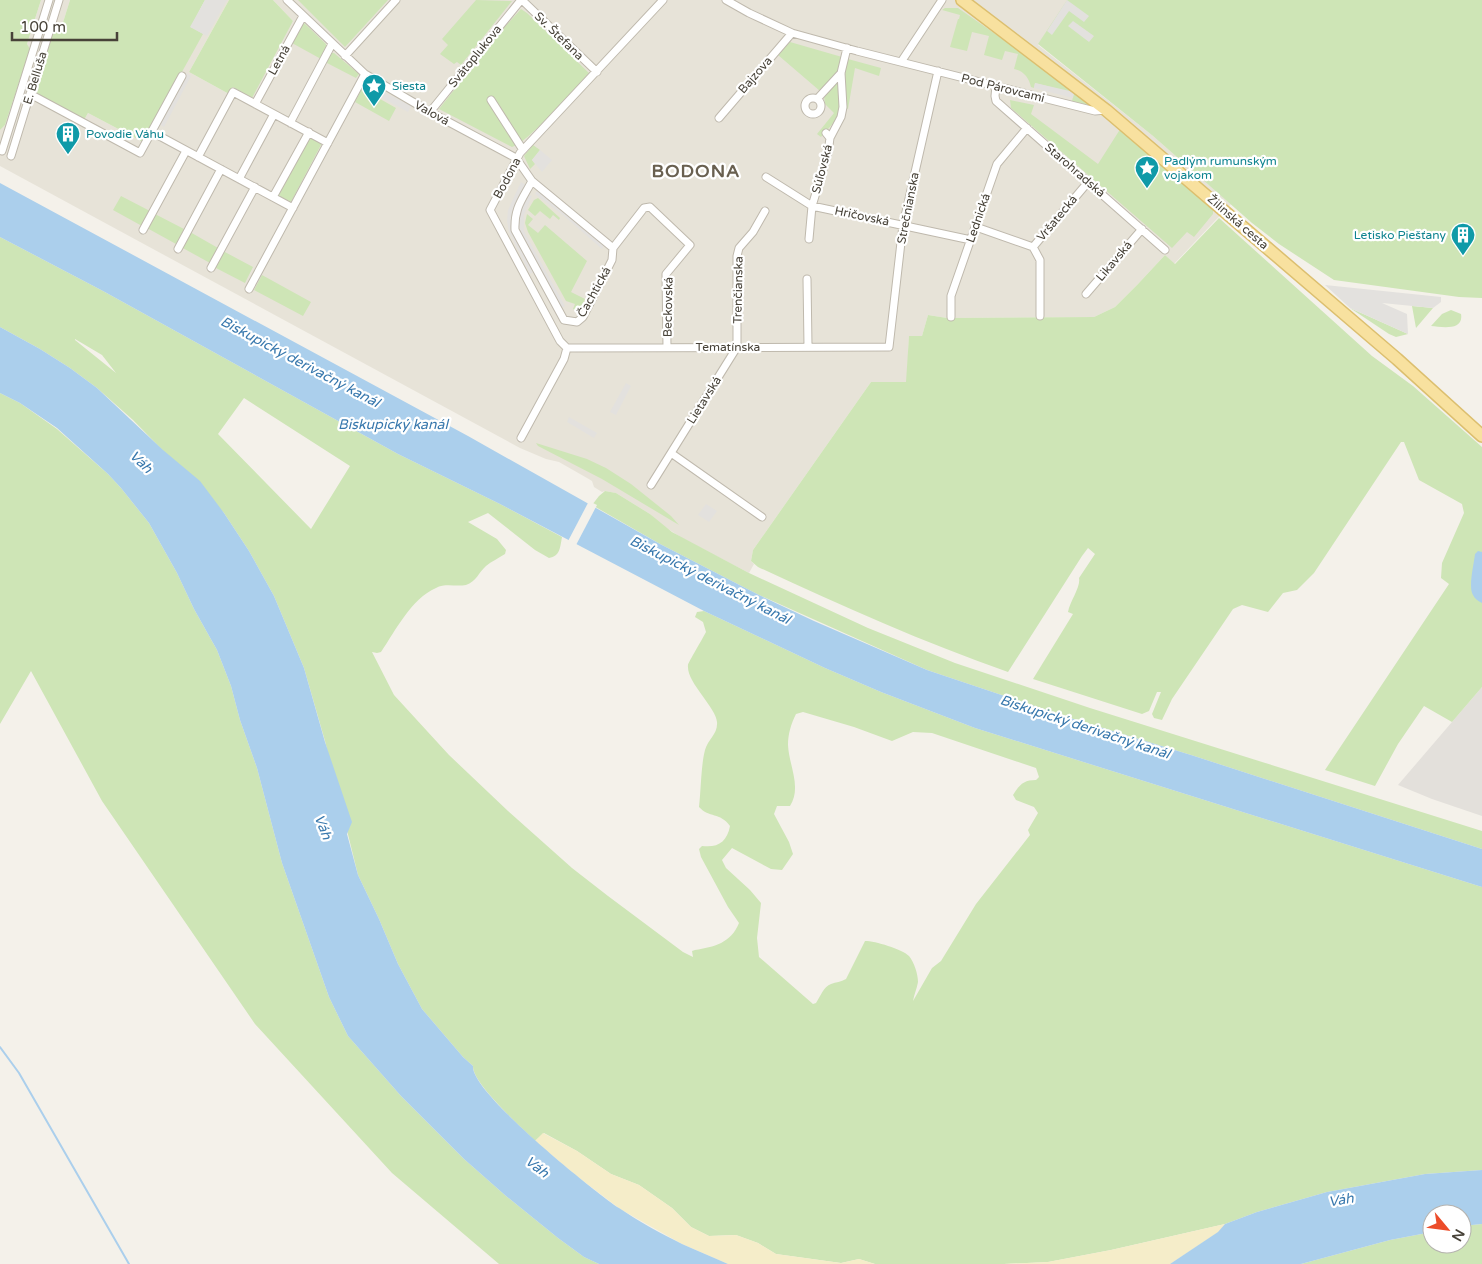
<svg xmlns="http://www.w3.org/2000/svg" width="1482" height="1264" viewBox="0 0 1482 1264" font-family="'Varela Round',sans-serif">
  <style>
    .residential { fill: #e7e3d8 }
    .industrial { fill: #e3e0db }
    .green { fill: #cee5b6; fill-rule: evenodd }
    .sand { fill: #f5edc9 }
    .parking { fill: #e3e1de }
    .water { fill: #abcfec }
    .pier { fill: #f4f1ea }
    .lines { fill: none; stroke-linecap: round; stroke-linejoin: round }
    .stream { stroke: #abcfec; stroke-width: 2 }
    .minor-casing { stroke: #bfb9ad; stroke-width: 9 }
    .primary-casing { stroke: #dcbf6f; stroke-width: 14 }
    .minor { stroke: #fff; stroke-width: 7 }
    .primary { stroke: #f8e19f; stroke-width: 11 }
    .labels { text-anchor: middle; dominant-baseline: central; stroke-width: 4.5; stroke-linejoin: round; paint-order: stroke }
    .street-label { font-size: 12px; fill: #474238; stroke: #fff }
    .culture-label { font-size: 12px; fill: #0d838f; stroke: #fff; text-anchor: start }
    .water-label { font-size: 14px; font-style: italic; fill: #3878ad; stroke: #fff }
    .district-label { font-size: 18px; font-weight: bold; letter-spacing: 1px; fill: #696050; stroke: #fff }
  </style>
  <rect width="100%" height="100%" fill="#f4f1ea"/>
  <path class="residential" d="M41,0H70L60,32L53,31L35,87L36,92L38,95L84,120L88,113L143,142L205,0H229L189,72L229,94L233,87L293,21L273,0H1067L1038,45L1153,136L1231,204L1174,264L1165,255L1138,284L1115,307L1094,317L947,318L928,315L922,336H909L907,382H871L753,550L751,561L754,564L749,573L682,538L662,525L650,514L616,493L605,491L602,492L594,487L592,481L587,478L559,462L546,459L520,448L0,166V130L5,125L29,49L27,44Z"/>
  <path class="industrial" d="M1482,687V816L1432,799L1398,785Z"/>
  <path class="green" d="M0,0H41L27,44L30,49L5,125L0,130Z
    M70,0H205L191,27L203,34L143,142L88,113L84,120L38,95L35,87L53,31L60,32Z
    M229,0H273L293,21L252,98L233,87L229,94L189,72Z
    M298,0H388L345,47Z
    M476,0L512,1L461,65L457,62L454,64L440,54L448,45L442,39Z
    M1067,0H1482V298L1459,297L1334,280L1279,244L1252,223L1153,136L1038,44Z
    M945,8H958L1076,90L1095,107L1072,101L1074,93L1035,83L1034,88L1031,87C1029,78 1024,71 1014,69L1018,54L1005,51L1002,60L984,55L989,36L972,32L967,51L950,47L958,19H959L960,15L942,10Z
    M521,9L527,13L589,73C576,87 527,144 512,147L439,109L499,33Z
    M303,22L326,44V50L321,59L292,43Z
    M790,42L842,57L838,72L820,91L778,55Z
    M330,53H334L359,74L356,78L325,62Z
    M848,59L881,68L879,76L855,68L848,109L845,108V69Z
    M840,77C842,112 845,111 821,137L817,134L834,113L825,104L824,96Z
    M368,81L371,82L366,91L396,108L389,121L355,102L365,82Z
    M1010,100L1034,105L1031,114L1098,164L1119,131H1123L1213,210V214L1194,237L1187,232L1172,248L1011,108Z
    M309,136L322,143L291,202L277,195Z
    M533,145L540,150L532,160L535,164L530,169L524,156Z
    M121,196L150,211L142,226L113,210Z
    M538,198L560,218L559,220L553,215L550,219L540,211L535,216L528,210L534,200Z
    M155,214L184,229L176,244L147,228Z
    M527,214L533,219L528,225L538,233L545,225L587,261L571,292L585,299L579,312L573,309L575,304L566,301L528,232L525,223Z
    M1219,218L1372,356L1413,386L1482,447V687L1452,722L1424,706L1398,744L1375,786L1325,770L1449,584L1441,578L1442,563L1464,513L1462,504L1419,480L1404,442H1401L1314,573L1297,590L1283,593L1268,612L1242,605L1233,609L1172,699L1162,720L1154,718L1152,714L1161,692H1157L1149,711L1142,714L1033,679L1073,614L1068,612C1070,601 1081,587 1079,578L1095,554L1088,548L1082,556L1008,672C922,642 840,605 758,567L751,561L753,550L871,382H906L909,336H922L928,315L947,318L1094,317L1115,307L1138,284L1165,255L1175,264Z
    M190,232L218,248L210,263L181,247Z
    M0,237L103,291L398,454L500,504L562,537C560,548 560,556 549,558L535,550L488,513L468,522L497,539L506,550L505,554C499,558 492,561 486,566C479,572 476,582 466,585C456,587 445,583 436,588C411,599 396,630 381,652L377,653L372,652L394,695L449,755L508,811L572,868L608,896L683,952L693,957L692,951L695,950C714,947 731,943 739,923L728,907L701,857L699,849L702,846C718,848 727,842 730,826C720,812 709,818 699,807C701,790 701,765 705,750C708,739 718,734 717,722C716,707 686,682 688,665C688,663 703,638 706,632L703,622L695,617L697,612L704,611L825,668L881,692L975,728L1482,887V1170L1425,1174L1327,1192L1257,1212L1225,1224L1111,1250L1048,1262L1004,1264H875L859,1259L841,1263L776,1254L758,1243L736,1235L709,1236L691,1227L672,1208L639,1185L611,1174L577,1151L544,1133L535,1141C522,1128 472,1083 473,1066L463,1057L422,1009L398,964L379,919L358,875L325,741L304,668L274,596L249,551L224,513L133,420L97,388L70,368L40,349L0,327ZM75,339L102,355L116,373L75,340ZM244,398L350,466L311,529L218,434ZM803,712L854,727L892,741L913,732L932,733L1036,768L1039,777L1036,780C1024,780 1020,784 1013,795L1016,800L1034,807L1038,813L1028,830L1030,835L976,904L941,961L932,968L913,1001C914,995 917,988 918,982C918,974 914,962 909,956C902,949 875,941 865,941L846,979C841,982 836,982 831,984C824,986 820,997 816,1003L813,1004L759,957L757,938L761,903L750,890L726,868L722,860L732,848L771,869L782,870L793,854L789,842L774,814L777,806H790C802,787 789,766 788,745C788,734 791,724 796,714Z
    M223,251L253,267L245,283L214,267Z
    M262,275L311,302L303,316L254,290Z
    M1412,306L1433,308L1416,328Z
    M1350,308L1408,334L1396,337L1389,334Z
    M1451,310L1461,314C1464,331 1442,327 1431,326L1442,314Z
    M0,393L20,403L57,429L108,474L121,488L149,523L177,573L194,609L217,650L231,686L240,720L257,768L282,863L329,997L348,1036L401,1096L464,1159L506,1196L558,1238L584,1257L599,1264H499L392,1173L255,1024L102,801L31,671L0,724Z
    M536,443L587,459L606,468L631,484L671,516L679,525L602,479L538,446Z
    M605,491L616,493L650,514L672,532L749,573L868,628L955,663L1090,708L1482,831V849L1191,755L1070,718L927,670L759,595L660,544L592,505L599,496Z
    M1482,1224V1264H1301L1390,1240L1432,1232V1244H1462V1226Z"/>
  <path class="sand" d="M543,1133L577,1151L611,1174L639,1185L672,1208L691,1227L709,1236L736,1235L758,1243L776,1254L841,1263L859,1259L875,1264H728L682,1244L620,1209L578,1177L535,1141Z
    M1225,1224L1219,1232L1170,1264H1004L1048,1262L1111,1250Z"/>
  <path class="parking" d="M205,0H227L207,36L190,27Z
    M1067,0L1089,16L1084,22L1069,11L1052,35L1047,31Z
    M1073,21L1094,36L1089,42L1068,26Z
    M186,73L191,76L164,127L159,124Z
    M1035,83L1074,92L1073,98L1034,88Z
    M376,88L411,106L408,112L373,93Z
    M540,150L552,160L542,172L532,160Z
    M521,182L526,185L513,221L535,271L530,274L509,232L507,221L508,210Z
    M539,188L605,244L602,249L564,216L535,194Z
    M527,194L532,196L524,215V231L565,306L560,309L518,229V211Z
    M1325,285L1441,297V302L1433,308L1382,303L1407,314L1408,334L1350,308Z
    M626,383L631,386L616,415L610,412Z
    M569,417L597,433L594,438L567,422Z
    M706,504L717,511L709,522L698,515Z"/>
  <path class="water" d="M0,183L468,436L660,544L759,595L814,621L927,670L1070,718L1191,755L1482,849V887L975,728L881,692L825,668L704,611L500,504L398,454L103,291L0,237Z
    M0,327L40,349L70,368L97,388L163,450L200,481L224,513L249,551L274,596L304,668L325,742L352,822L347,834L358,875L379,919L398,964L422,1009L463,1057L473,1066C471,1093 594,1191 619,1208C638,1221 662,1234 682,1244C697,1251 713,1257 728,1264H599L584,1257L558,1238L506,1196L464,1159L401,1096L348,1036L329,997L282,863L257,768L240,720L231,686L217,650L194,609L177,573L149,523L121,488L108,474L57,428L20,403L0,393Z
    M1478,551L1482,552V603C1478,601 1475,599 1473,595C1468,587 1474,564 1475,554Z
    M1482,1170V1224L1462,1226V1214H1432V1232L1390,1240L1301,1264H1170L1218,1232L1225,1224L1257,1212L1327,1192L1425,1174Z"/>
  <path class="pier" d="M589,501L597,505L575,547L567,543Z"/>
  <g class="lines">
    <path class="stream" d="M0,1047L19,1073L129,1264"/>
    <defs>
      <path id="minor" d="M287,0L365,74L430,112L516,158L532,181L613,248
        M522,0L597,72
        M726,0L749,13L792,33L857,51L1095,111L1106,110
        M345,56L396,0
        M901,62L942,0
        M996,86L995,96L996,101L1165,250
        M30,94L140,153L182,76
        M805 106a8 8 0 1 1 16 0a8 8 0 1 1-16 0Z
        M817,99L841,73
        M491,100L523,150
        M255,104L303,16
        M430,112L521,0
        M719,118L792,33
        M290,123L332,44
        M152,132L293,208
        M830,138L841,117L843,107L841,73L847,48
        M2,151L49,0
        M11,156L59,0
        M198,157L233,92L328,143
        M766,177L812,206L971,240
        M239,179L274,114
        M532,181C522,200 514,208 515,230L564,320L577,322L583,317L612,260L613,248
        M273,197L309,132
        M976,227L1033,247
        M143,230L186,151
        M809,239L812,206L828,153L830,138L826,133
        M613,248L644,208L650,207L690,245L666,274L667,347
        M178,249L221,169
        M211,268L255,187
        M807,279L808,346
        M249,289L365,74
        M1086,294L1142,229
        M1040,316V260L1033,247L1089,181
        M951,317V296L997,164L1027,128
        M567,348L889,347L903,225L938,71
        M521,438L564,359L567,348L560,341L490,210L520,153L663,0
        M671,453L762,517
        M651,485L737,347V256L739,248L753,232L765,211"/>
      <path id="primary" d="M962,0L1106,110L1397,359L1482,436"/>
    </defs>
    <use href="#minor" class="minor-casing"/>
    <use href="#primary" class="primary-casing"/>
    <use href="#minor" class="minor"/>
    <use href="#primary" class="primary"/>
  </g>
  <defs>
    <symbol id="sight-pin" viewBox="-11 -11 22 30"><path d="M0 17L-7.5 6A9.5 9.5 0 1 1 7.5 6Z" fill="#0f9aa8" stroke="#fff"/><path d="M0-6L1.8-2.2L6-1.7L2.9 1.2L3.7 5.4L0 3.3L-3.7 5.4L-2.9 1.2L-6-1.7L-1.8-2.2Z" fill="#fff"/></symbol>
    <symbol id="building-pin" viewBox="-11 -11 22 30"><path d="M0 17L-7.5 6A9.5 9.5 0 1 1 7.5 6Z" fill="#0f9aa8" stroke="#fff"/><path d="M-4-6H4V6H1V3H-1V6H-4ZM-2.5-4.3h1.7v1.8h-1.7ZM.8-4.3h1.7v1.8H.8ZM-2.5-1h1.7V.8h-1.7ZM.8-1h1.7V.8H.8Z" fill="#fff"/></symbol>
  </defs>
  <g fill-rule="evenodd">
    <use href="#sight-pin" x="360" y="72" width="28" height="38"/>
    <use href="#building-pin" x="54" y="120" width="28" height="38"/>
    <use href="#sight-pin" x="1133" y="154" width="28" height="38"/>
    <use href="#building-pin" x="1449" y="221" width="28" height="38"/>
  </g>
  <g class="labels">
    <g class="street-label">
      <text transform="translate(559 36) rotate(44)">Sv. Štefana</text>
      <text transform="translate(475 56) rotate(-51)">Svätoplukova</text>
      <text transform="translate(279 60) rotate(-61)">Letná</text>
      <text transform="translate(755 75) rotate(-49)">Bajzova</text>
      <text transform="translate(35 78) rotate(-73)">E. Belluša</text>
      <text transform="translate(1003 88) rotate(14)">Pod Párovcami</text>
      <text transform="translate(432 113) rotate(29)">Valová</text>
      <text transform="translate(822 169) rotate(-75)">Súľovská</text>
      <text transform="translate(1075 170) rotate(41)">Starohradská</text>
      <text transform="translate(507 178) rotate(-62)">Bodona</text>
      <text transform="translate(908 208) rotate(-79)">Strečnianska</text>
      <text transform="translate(862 216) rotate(12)">Hričovská</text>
      <text transform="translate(978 218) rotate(-71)">Lednická</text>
      <text transform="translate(1057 218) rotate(-50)">Vršatecká</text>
      <text transform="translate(1238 222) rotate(41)">Žilinská cesta</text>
      <text transform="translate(1114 261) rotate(-50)">Likavská</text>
      <text transform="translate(738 290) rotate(-89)">Trenčianska</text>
      <text transform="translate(594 292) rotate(-61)">Čachtická</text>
      <text transform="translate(668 307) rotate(-89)">Beckovská</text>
      <text x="728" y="347">Tematínska</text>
      <text transform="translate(704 400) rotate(-58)">Lietavská</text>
    </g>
    <g class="culture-label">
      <text x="392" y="86">Siesta</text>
      <text x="86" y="134">Povodie Váhu</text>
      <text x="1164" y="161">Padlým rumunským<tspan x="1164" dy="14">vojakom</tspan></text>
      <text x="1446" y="235" text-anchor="end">Letisko Piešťany</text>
    </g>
    <g class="water-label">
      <text transform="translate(300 362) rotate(28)">Biskupický derivačný kanál</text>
      <text x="393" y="424">Biskupický kanál</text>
      <text transform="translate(141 462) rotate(44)">Váh</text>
      <text transform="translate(710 580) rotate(27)">Biskupický derivačný kanál</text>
      <text transform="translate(1085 727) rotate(18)">Biskupický derivačný kanál</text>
      <text transform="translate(323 827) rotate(69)">Váh</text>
      <text transform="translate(537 1167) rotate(38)">Váh</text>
      <text transform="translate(1341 1200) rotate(-9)">Váh</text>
    </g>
    <g class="district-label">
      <text x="696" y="171">BODONA</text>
    </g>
  </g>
  <g transform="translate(1447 1229) rotate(119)"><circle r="24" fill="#ffffff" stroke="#b5b3af"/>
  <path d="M0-4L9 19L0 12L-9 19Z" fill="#ec4c29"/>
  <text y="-8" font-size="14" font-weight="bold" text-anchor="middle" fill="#474238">N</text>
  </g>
  <path d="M12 32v8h105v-8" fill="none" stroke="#474238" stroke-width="2.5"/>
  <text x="20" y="32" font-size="15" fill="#474238" stroke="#ffffff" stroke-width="4" paint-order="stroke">100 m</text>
</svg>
